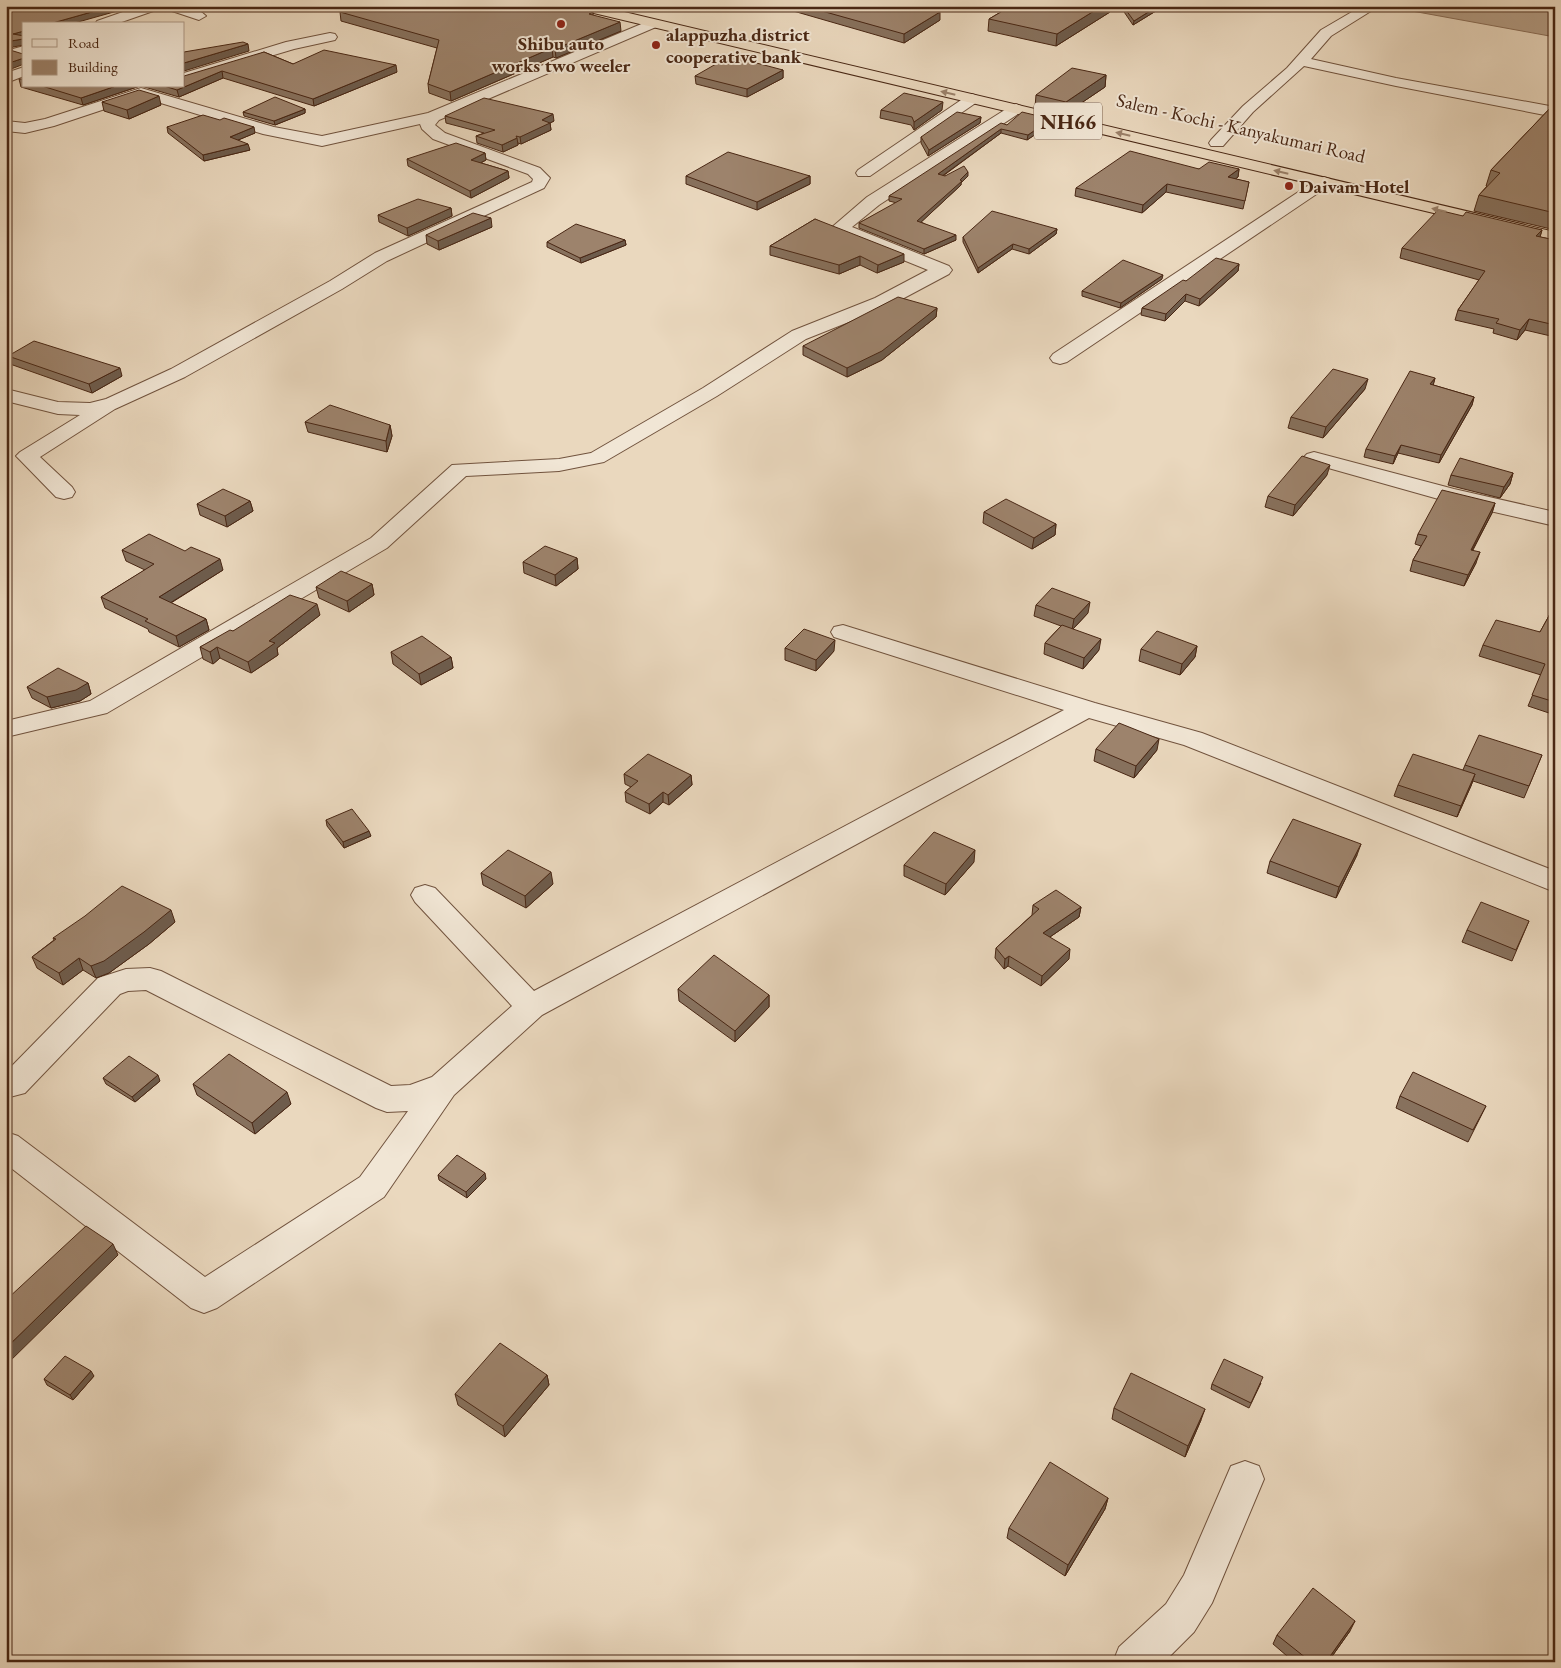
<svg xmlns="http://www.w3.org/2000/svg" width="1561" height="1668" viewBox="0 0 1561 1668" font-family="'EB Garamond',serif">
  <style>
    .water { fill: #b39c84; stroke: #896d57 }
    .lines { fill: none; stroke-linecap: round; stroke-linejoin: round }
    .minor-casing { stroke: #71533e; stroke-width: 2 }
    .highway-casing { stroke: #492714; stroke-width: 2 }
    .minor { fill: #f1e6d5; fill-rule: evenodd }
    .highway { fill: #ead8be; fill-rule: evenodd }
    .wall { fill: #87715d; stroke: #492714 }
    .shaded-wall { fill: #6e5c4c; stroke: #492714 }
    .building { fill: #9d836c; stroke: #492714; fill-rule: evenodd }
    .oneway { fill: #9a8069 }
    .poi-dot { fill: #8f2418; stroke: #f1e6d5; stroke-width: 2 }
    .labels { text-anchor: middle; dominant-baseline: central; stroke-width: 4; stroke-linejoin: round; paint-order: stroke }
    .far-poi-label { font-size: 19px; font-weight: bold; fill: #492714; stroke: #f1e6d5; text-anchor: start }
    .far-street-label { font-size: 19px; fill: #492714; stroke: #f1e6d5 }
    .shield { fill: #f1e6d5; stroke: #7b604e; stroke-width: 1 }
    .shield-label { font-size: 21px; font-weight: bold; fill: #492714 }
  </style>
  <rect width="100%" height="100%" fill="#ead8be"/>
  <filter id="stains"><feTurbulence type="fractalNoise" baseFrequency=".004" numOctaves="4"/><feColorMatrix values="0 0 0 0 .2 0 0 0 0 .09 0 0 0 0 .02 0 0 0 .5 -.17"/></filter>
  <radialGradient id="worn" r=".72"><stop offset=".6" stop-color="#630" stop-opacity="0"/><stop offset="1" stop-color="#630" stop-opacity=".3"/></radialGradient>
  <path class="water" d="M1404,6H1538L1555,10V37L1401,9Z"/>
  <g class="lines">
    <defs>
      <path id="minor" d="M140,6H161L159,9L116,24H95L97,21Z
        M164,6C178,6 196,5 206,16L199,20L166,9Z
        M1362,6H1379L1331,36L1311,59L1396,78L1555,107V117L1396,86L1304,66L1253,112L1223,146H1211L1209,143L1211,140L1243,106L1287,68L1321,30Z
        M651,20L658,24L656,27L439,120L435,125L445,133L540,168L550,178L544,188L387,261L342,289L185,377L115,409L40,457L72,487L75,492L72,497L64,499L56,497L20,460L16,456L20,452L80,415L58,414L6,401V389L58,402L90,403L106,399L171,369L330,281L375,253L532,182L533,179L528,174L433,139L422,129L420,124L322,146L263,134L141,97L54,126L25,133L6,131V121L25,123L45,119L141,88L274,127L322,136L428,113Z
        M330,33L335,34L337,37L335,40L294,49L184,82V73L286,42Z
        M24,46V58L13,55L11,52L13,49Z
        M24,67V76L6,83V73Z
        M972,94L977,96L980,99L977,102L870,176H858L856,173L858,170L967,96Z
        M1016,104L1021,106L1024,109L1021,112L879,205L852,227L949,266L952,270L949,274L889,306L806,339L717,396L604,462L559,471L466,476L387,548L107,713L6,737V721L90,701L371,538L452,465L559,459L591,453L703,388L792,331L875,298L928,270L834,232L831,228L867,197L1011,106Z
        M1324,177L1330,179L1332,182L1330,185L1067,362L1060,364L1053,362L1050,358L1053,354L1318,179Z
        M1314,452L1454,489L1555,512V526L1442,500L1307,462L1303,458L1307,454Z
        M843,625L1095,703L1202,733L1555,871V892L1184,745L1089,718L542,1015L454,1095L384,1197L217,1308L204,1313L191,1308L6,1164V1132L18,1136L205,1277L360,1177L408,1111L387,1112L376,1108L146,990L128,991L120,994L25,1093L6,1098V1072L98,978L126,969L150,968L161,971L391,1086L410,1085L432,1077L512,1006L415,902L411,895L415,888L425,885L435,888L534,991L1064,710L834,637L831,632L834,627Z
        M1245,1461L1259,1466L1264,1479L1212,1603L1194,1632L1164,1662H1113L1119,1647L1166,1604L1184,1575L1231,1466Z"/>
      <path id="highway" d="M574,6H599L1555,232V242L581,10Z"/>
    </defs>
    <use href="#minor" class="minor-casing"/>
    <use href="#highway" class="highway-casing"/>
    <use href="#minor" class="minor"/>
    <use href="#highway" class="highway"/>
  </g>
  <path class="wall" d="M331,6H547L593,12V15L621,31L556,58L553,57L451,101L429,93L428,84L437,48L341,21L340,12L342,11Z
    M776,6H910L940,20L904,43Z
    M1011,6H1111L1110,12L1056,46L988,31L989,19Z
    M1120,6H1164L1133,25Z
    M264,52L293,64L397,72L314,106L223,78L179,97L141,86H184Z
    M783,70V78L747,97L696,84L695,76Z
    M1106,75L1105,87L1065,114L1035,107L1036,95Z
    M19,79H24V86H140L83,105L21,87Z
    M102,102L161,105L129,119L104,111Z
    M1555,103V226L1551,229L1474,211L1479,195L1487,186H1486L1491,170Z
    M305,109V113L275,125L244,116L243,112Z
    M881,110H942L914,130L911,125L880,118Z
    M445,116L554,121L550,123L551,130L521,144L518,143V145L503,152L477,143L476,136L484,133L446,123Z
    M981,117L980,123L928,156L921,143V137Z
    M1051,119V124L1027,140L1001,133L943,176H968L961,183V185L921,222L956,240L924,254L859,228V223L897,203L889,201V196L1007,125Z
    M167,127L255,133L238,140L250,150L204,161L168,133Z
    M485,153L486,160L481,163L508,171L509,178L471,198L408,166L407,159Z
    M1199,169H1239L1238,177L1235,179L1249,182L1243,209L1166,192L1142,213L1075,196L1076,188Z
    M686,176H810V184L757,210L686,184Z
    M451,208L452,216L408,236L379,222L378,215Z
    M1463,216L1542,230L1540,237L1555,240V337L1525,330L1517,340L1493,333L1494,329L1455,320L1458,310L1479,280L1400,258L1402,248Z
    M815,219L904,262L877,273L860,265L839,274L770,255V246Z
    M492,227L439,250L427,244L426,235Z
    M1057,229L1056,234L1029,254L1012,249L978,273L963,242V237Z
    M625,240L626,245L581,263L547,247V242Z
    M1239,264L1238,271L1199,306L1185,301L1165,321L1141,315L1142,308L1186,281Z
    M1162,279L1120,308L1082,296V291Z
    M937,308L936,317L882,360L847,377L803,355V346Z
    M8,356L122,376L92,393L10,364Z
    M1435,378L1433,385L1474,397L1472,405L1439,463L1398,453L1393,464L1364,457L1366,449Z
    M1365,389L1323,438L1288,428L1291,417Z
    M305,422L390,425L392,436L387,452L308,432Z
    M1513,473L1510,484L1500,498L1448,485L1451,475Z
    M1327,475L1293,516L1265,507L1268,496Z
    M250,501L253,511L227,527L200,515L197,504Z
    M1495,503L1492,513L1473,550L1476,563L1464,586L1410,571L1413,560L1421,546L1415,544L1418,534Z
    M984,512L1056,524L1055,535L1032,549L983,523Z
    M122,550L223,570L171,603L206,619L209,630L179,647L149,632L148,629L105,608L101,597L145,570L126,561Z
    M577,558L578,569L556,586L524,573L523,562Z
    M372,584L374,595L349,612L319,598L316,587Z
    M1036,605L1088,613L1073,629L1099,650L1083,669L1044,654L1045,643L1061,626L1034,616Z
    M1555,605V715L1528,706L1541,675L1479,656L1483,645L1540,632Z
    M320,615L277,648L278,655L251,673L220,658L213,664L203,659L200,647L233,631Z
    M1197,646L1195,657L1180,675L1139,661L1141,649Z
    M785,648L834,651L816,671L785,660Z
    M391,652L451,657L453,668L421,685L393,664Z
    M88,683L91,694L80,701L51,708L32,698L27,687Z
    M1096,749L1157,750L1134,778L1094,761Z
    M1542,755L1524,798L1473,781L1457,817L1394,796L1398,785L1463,770L1465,765Z
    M624,774L691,775L692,785L669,805L663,802L650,814L626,802L625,792L631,787L625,784Z
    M326,820L371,836L344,848L327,826Z
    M1357,855L1336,898L1267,873L1270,861Z
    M974,862L945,895L904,876V865Z
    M481,873L553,884L526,908L483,885Z
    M1033,905L1081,907L1079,917L1050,937L1069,959L1041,986L1008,966L1004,969L995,958L996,948L1032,915Z
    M1529,921L1512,961L1462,942L1467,930Z
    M175,922L149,944L109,973L96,978L83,970L63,985L37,968L32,957L54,940L53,938Z
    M678,989L769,995V1007L735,1042L679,1001Z
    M103,1078L160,1081L135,1102L106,1084Z
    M193,1084L291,1104L255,1134L197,1095Z
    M1400,1096L1486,1106L1468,1142L1396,1108Z
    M438,1175L486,1179L467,1198L439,1180Z
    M547,1375L549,1385L505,1437L458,1405L455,1394Z
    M94,1376L73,1400L47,1385L44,1379Z
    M1261,1383L1249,1408L1211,1389L1212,1384Z
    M1114,1408L1201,1420L1185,1457L1112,1419Z
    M1108,1498L1105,1509L1065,1576L1007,1538L1009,1528Z
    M1350,1631L1328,1662H1294L1273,1644L1277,1635Z"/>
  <path class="shaded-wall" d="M113,6H128V8L71,24H49Z
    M1102,6H1111L1110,12L1056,46L1057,34Z
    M1158,6H1164L1133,25L1134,21Z
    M940,12V20L904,43V34Z
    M620,22L621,31L556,58L555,49Z
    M24,31V37L13,34Z
    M23,39L24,45L13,47L9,51L8,45L11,41Z
    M248,44L249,51L184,71V63Z
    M552,48L553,57L451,101L450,92Z
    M24,58V64L6,71V64Z
    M396,65L397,72L314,106L313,99Z
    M783,70V78L747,97V89Z
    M222,71L223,78L179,97L177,90Z
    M1106,75L1105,87L1065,114L1066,102Z
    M116,86H140L83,105L81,98Z
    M159,96L161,105L129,119L127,110Z
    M943,102L942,110L914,130V122Z
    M305,109V113L275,125L274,121Z
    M553,114L554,121L550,123L551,130L521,144L520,137L542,120Z
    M981,117L980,123L928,156L929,150Z
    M1051,119V124L1027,140L1028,135Z
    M254,127L255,133L231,143L230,137Z
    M1001,129V133L938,179V174Z
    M517,138L518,145L503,152L502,145Z
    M248,144L250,150L204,161L203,155Z
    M485,153L486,160L472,167L471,160Z
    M1239,169L1238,177L1227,185L1228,177Z
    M508,171L509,178L471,198L470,191Z
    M968,172V176L961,183V185L917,226V221Z
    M810,176V184L757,210V202Z
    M1167,184L1166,192L1142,213L1143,205Z
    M451,208L452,216L408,236L407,228Z
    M491,218L492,227L439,250L438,241Z
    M1555,219V226L1551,229Z
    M1057,229L1056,234L1029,254V249Z
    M1542,230L1539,240L1536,236Z
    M956,235V240L924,254V249Z
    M625,240L626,245L581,263L580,258Z
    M1013,244L1012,249L978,273V268Z
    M904,254V262L877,273L878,265Z
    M860,256V265L839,274V265Z
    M1239,264L1238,271L1199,306L1200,299Z
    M1163,275L1162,279L1120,308L1121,303Z
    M1186,294L1185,301L1165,321L1166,314Z
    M937,308L936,317L882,360L847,377V368Z
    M1529,319L1525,330L1517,340L1520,330Z
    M120,368L122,376L92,393L89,384Z
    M1435,378L1433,386L1430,384Z
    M1368,379L1365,389L1323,438L1326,427Z
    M1474,397L1472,405L1439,463L1441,455Z
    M390,425L392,436L387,452L386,441Z
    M1401,445L1398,453L1393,464L1395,456Z
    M1330,465L1327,475L1293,516L1295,505Z
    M1513,473L1510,484L1500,498L1504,487Z
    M250,501L253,511L227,527L225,516Z
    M1495,503L1492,513L1467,560L1471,550Z
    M1056,524L1055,535L1032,549L1034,538Z
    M1480,552L1476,563L1464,586L1468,575Z
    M577,558L578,569L556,586L555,575Z
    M220,559L223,570L162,608L159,597Z
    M372,584L374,595L349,612L347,601Z
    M1090,602L1088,613L1072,630L1074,619Z
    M317,604L320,615L277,648L278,655L251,673L248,662L269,641Z
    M206,619L209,630L179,647L176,636Z
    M1101,639L1099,650L1083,669L1084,658Z
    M835,640L834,651L816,671V660Z
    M1197,646L1195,657L1180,675L1182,664Z
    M217,647L220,658L213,664L210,652Z
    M451,657L453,668L421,685L419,674Z
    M88,683L91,694L80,701L51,708L47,697Z
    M1159,739L1157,750L1134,778L1136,766Z
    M1475,774L1471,786L1457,817L1461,806Z
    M691,775L692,785L669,805L668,795Z
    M663,792V802L650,814L649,804Z
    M369,831L371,836L344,848L343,842Z
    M1361,844L1357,855L1336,898L1339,887Z
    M975,850L974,862L945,895L946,884Z
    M551,872L553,884L526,908L525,896Z
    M1081,907L1079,917L1041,943L1043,933Z
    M171,910L175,922L149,944L109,973L96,978L91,966Z
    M1070,949L1069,959L1041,986L1042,976Z
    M1009,956L1008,966L1004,969L1005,959Z
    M79,958L83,970L63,985L59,973Z
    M769,995V1007L735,1042V1031Z
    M158,1075L160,1081L135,1102L132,1097Z
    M287,1092L291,1104L255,1134L252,1123Z
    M485,1173L486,1179L467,1198L466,1192Z
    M113,1244L118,1255L6,1365V1348Z
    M91,1371L94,1376L73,1400L70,1395Z
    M547,1375L549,1385L505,1437L503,1426Z
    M1205,1409L1201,1420L1185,1457L1188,1446Z
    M1108,1498L1105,1509L1065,1576L1068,1565Z
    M1355,1621L1350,1631L1328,1662H1326Z"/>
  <path class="building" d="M6,6H113L49,24H24V31L13,34L24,36V58L6,64ZM23,39V54L10,50L8,45L11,41Z
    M351,6H547L551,7L552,6H566L593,12L589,14L620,22L555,49L552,48L450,92L428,84L439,40L340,12L352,7Z
    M804,6H910L940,12L904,34Z
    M1011,6H1102L1057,34L989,19Z
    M1123,6H1158L1134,21Z
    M243,42L248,44L184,63V52Z
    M324,50L396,65L313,99L222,71L177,90L164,86H184V76L264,52L293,64Z
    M730,56L783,70L747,89L695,76Z
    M1072,68L1106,75L1066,102L1036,95Z
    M42,86H116L81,98Z
    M139,90L159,96L127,110L102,102Z
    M904,93L943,102L914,122L912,117L881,110Z
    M275,97L305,109L274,121L243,112Z
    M484,98L553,114L542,120L550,123L520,137L516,136L517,138L502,145L476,136L495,130L445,116Z
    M1555,103V213L1479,195L1500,173L1491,170Z
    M957,112L981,117L929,150L921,137Z
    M1022,112L1051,119L1028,135L1001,129L938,174L945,176L964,166L968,172L960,180L962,181L917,221L956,235L924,249L859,223L902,199L889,196L1001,123L1007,125Z
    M203,115L220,120L224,118L254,127L230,137L248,144L203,155L167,127Z
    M456,143L485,153L471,160L508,171L470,191L407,159Z
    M1130,151L1199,169L1209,162L1239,169L1228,177L1249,182L1245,201L1167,184L1143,205L1076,188Z
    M728,152L810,176L757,202L686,176Z
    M418,199L451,208L407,228L378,215Z
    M1438,210L1463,216L1466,212L1542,230L1536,236L1555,240V325L1529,319L1520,330L1496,323L1499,319L1458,310L1485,271L1402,248Z
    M992,211L1057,229L1029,249L1013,244L978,268L963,237Z
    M473,213L491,218L438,241L426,235Z
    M815,219L904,254L878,265L860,256L839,265L770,246Z
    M576,224L625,240L580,258L547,242Z
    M1216,258L1239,264L1200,299L1186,294L1166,314L1142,308L1183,280L1186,281Z
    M1123,260L1163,275L1121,303L1082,291Z
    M898,297L937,308L882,351L847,368L803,346Z
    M34,341L120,368L89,384L8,356Z
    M1333,369L1368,379L1326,427L1291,417Z
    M1410,371L1435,378L1430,384L1474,397L1441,455L1401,445L1395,456L1366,449Z
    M330,405L390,425L386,441L305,422Z
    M1302,456L1330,465L1295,505L1268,496Z
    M1460,458L1513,473L1504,487L1451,475Z
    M223,489L250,501L225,516L197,504Z
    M1442,490L1495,503L1471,550L1480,552L1468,575L1413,560L1427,536L1418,534Z
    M1006,499L1056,524L1034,538L984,512Z
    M149,534L185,551L191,547L220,559L159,597L206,619L176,636L145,621L148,619L101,597L154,564L122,550Z
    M545,546L577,558L555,575L523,562Z
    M341,571L372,584L347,601L316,587Z
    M1052,588L1090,602L1074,619L1036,605Z
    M290,595L317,604L269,641L275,643L248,662L217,647L210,652L200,647L230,630L233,631Z
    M1555,605V702L1532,695L1545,664L1483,645L1496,620L1540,632Z
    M1062,625L1101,639L1084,658L1045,643Z
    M804,629L835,640L816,660L785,648Z
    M1157,631L1197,646L1182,664L1141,649Z
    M422,636L451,657L419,674L391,652Z
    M58,668L88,683L76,690L47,697L27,687Z
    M1119,723L1159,739L1136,766L1096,749Z
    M1479,735L1542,755L1529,786L1465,765Z
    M648,754L691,775L668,795L663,792L649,804L625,792L638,781L624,774Z
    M1413,754L1475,774L1461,806L1398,785Z
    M352,809L369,831L343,842L326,820Z
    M1293,819L1361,844L1339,887L1270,861Z
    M934,832L975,850L946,884L904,865Z
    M508,850L551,872L525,896L481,873Z
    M122,886L171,910L144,932L104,961L91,966L79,958L59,973L32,957L56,939L53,938L85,916Z
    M1056,890L1081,907L1043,933L1070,949L1042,976L1009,956L1005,959L996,948L1039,909L1033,905Z
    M1481,902L1529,921L1516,950L1467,930Z
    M714,955L769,995L735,1031L678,989Z
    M229,1054L287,1092L252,1123L193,1084Z
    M129,1056L158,1075L132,1097L103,1078Z
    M1413,1072L1486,1106L1473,1130L1400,1096Z
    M457,1155L485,1173L466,1192L438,1175Z
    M86,1226L113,1244L6,1348V1300Z
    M500,1343L547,1375L503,1426L455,1394Z
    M65,1356L91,1371L70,1395L44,1379Z
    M1224,1359L1263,1377L1251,1403L1212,1384Z
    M1131,1373L1205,1409L1188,1446L1114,1408Z
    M1050,1462L1108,1498L1068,1565L1009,1528Z
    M1313,1588L1355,1621L1326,1662H1311L1277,1635Z"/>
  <defs><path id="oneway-solid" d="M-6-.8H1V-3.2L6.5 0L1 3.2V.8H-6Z" transform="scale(1.25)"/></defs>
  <g class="oneway">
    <use href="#oneway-solid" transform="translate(948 93) rotate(-167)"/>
    <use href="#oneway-solid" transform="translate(1123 134) rotate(-167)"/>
    <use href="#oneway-solid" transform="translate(1281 172) rotate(-167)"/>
    <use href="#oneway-solid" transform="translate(1439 210) rotate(-167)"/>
  </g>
  <g class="poi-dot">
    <circle cx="561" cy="24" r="5"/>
    <circle cx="656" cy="45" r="5"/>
    <circle cx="1289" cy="186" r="5"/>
  </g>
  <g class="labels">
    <g class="far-poi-label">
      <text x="666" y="34">alappuzha district<tspan x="666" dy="22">cooperative bank</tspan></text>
      <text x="561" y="43" text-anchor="middle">Shibu auto<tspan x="561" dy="22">works two weeler</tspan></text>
      <text x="1299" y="186">Daivam Hotel</text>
    </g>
    <g class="far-street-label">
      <text transform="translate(1241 128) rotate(13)">Salem - Kochi - Kanyakumari Road</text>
    </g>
    <rect class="shield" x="1034" y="102.5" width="68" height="37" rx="4"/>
    <g class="shield-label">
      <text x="1068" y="121">NH66</text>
    </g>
  </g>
  <rect width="1561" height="1668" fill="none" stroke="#ead8be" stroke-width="25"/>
  <rect x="8" y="8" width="1546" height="1653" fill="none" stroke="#492714" stroke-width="2.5"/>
  <rect x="12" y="12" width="1536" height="1643" fill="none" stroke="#492714"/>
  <rect x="22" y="22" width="162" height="65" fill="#f1e6d5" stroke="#ae9a88"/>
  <rect x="32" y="39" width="25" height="8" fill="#f1e6d5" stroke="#ae9a88"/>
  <text x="68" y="48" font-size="15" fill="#492714">Road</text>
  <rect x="32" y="60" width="25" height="15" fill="#9d836c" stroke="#ae9a88"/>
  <text x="68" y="72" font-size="15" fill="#492714">Building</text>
  <rect width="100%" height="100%" filter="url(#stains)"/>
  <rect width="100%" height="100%" fill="url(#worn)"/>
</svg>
